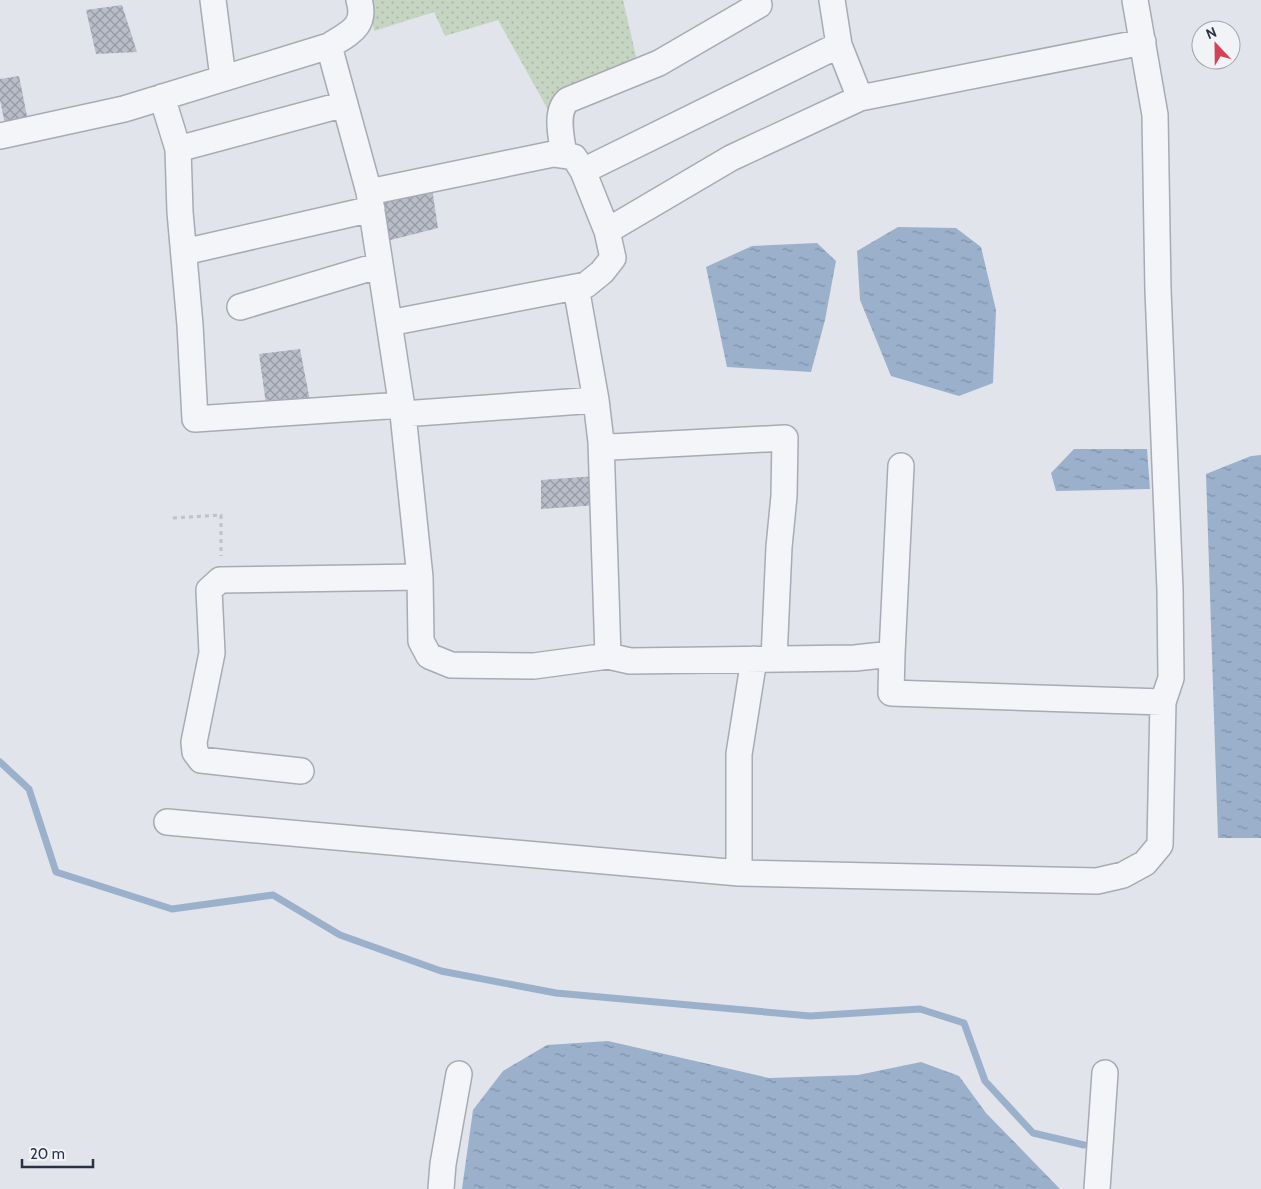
<svg xmlns="http://www.w3.org/2000/svg" width="1261" height="1189" viewBox="0 0 1261 1189" font-family="Cabin,sans-serif">
  <style>
    .grass { fill: url(#grass-dots) }
    .water { fill: url(#water-ripples) }
    .lines { fill: none; stroke-linecap: round; stroke-linejoin: round }
    .stream { stroke: #9bb1cb; stroke-width: 7 }
    .building { fill: url(#building-cross-hatch) }
    .minor-casing { stroke: #a6abb5; stroke-width: 28 }
    .path { stroke: #bfc2c9; stroke-width: 3; stroke-dasharray: 4 4; stroke-linecap: butt }
    .minor { stroke: #f4f5f8; stroke-width: 25 }
  </style>
  <defs>
    <pattern id="grass-dots" width="8" height="8" patternUnits="userSpaceOnUse" patternTransform="scale(1.25)"><rect width="8" height="8" fill="#c6d4c2"/><path d="M2 2h.1M6 6h.1" fill="none" stroke="#aab6a8" stroke-width="1.8" stroke-linecap="round"/></pattern>
    <pattern id="water-ripples" width="26" height="14" patternUnits="userSpaceOnUse" patternTransform="scale(1.25)"><rect width="26" height="14" fill="#9bb1cb"/><path d="M2 4q2-2 4 0t4 0M15 11q2-2 4 0t4 0" fill="none" stroke="#7e91a6"/></pattern>
    <pattern id="building-cross-hatch" width="8" height="8" patternUnits="userSpaceOnUse" patternTransform="scale(1.25)"><rect width="8" height="8" fill="#b8bdc8"/><path d="M0 0l8 8M0 8l8-8" fill="none" stroke="#969aa4"/></pattern>
  </defs>
  <rect width="100%" height="100%" fill="#e1e4ea"/>
  <path class="grass" d="M369,0H623L641,78L551,115L498,20L445,36L434,12L374,31Z"/>
  <path class="water" d="M898,227L956,228L981,247L996,310L993,383L959,396L891,376L860,300L857,251Z
    M817,243L836,261L825,320L811,372L727,367L706,267L752,246Z
    M1074,449H1147L1150,489L1056,491L1051,473Z
    M1261,455V838H1218L1206,474L1251,456Z
    M608,1041L769,1078L858,1075L921,1062L959,1076L986,1113L1060,1189H462L473,1110L503,1071L547,1045Z"/>
  <g class="lines">
    <path class="stream" d="M0,762L29,789L56,872L172,909L273,895L340,935L441,971L556,993L810,1016L920,1009L964,1023L985,1081L1033,1133L1084,1145"/>
  </g>
  <path class="building" d="M122,5L137,52L96,54L86,10Z
    M19,76L28,121L5,124L0,100V79Z
    M432,188L438,228L387,241L379,200Z
    M300,349L310,401L266,404L259,354Z
    M597,476L598,505L541,509V480Z"/>
  <g class="lines">
    <defs>
      <path id="minor" d="M213,0L223,78
        M832,0L839,45L860,98
        M329,46C349,33 367,27 359,0
        M162,97L178,149L180,212L190,325L195,419L402,405
        M0,136L124,109L329,46L369,192L553,154L574,157L583,171L839,45
        M178,149L345,104
        M564,155C562,139 554,112 568,100L659,63L759,5
        M369,192L403,414L420,577L421,641L429,656L451,665L534,666L608,656
        M607,231L731,158L860,98L1143,42
        M184,252L372,209
        M576,287L596,400L601,442L611,447L785,438L784,496L779,547L774,659
        M240,307L380,265
        M389,323L586,285L602,272L613,258L607,231L583,171
        M403,414L596,400
        M601,442L608,656L630,661L855,658L892,654L901,466
        M892,654L891,693L1163,702
        M301,771L201,760L195,752L194,742L212,653L209,590L220,580L420,577
        M167,822L739,873L1097,881L1123,875L1145,863L1160,845L1163,702L1171,678L1170,590L1158,290L1155,115L1135,0
        M739,873V754L754,659
        M441,1189L443,1164L459,1074
        M1097,1189L1105,1073"/>
    </defs>
    <use href="#minor" class="minor-casing"/>
    <path class="path" d="M173,518L221,515V556"/>
    <use href="#minor" class="minor"/>
  </g>
  <g transform="translate(1216 45) rotate(338)"><circle r="24" fill="#f1f3f7" stroke="#a1a5af"/>
  <path d="M0-4L9 19L0 12L-9 19Z" fill="#d34254"/>
  <text y="-8" font-size="14" font-weight="bold" text-anchor="middle" fill="#293143">N</text>
  </g>
  <path d="M22 1159v8h71v-8" fill="none" stroke="#293143" stroke-width="2.5"/>
  <text x="30" y="1159" font-size="15" fill="#293143" stroke="#f1f3f7" stroke-width="4" paint-order="stroke">20 m</text>
</svg>
